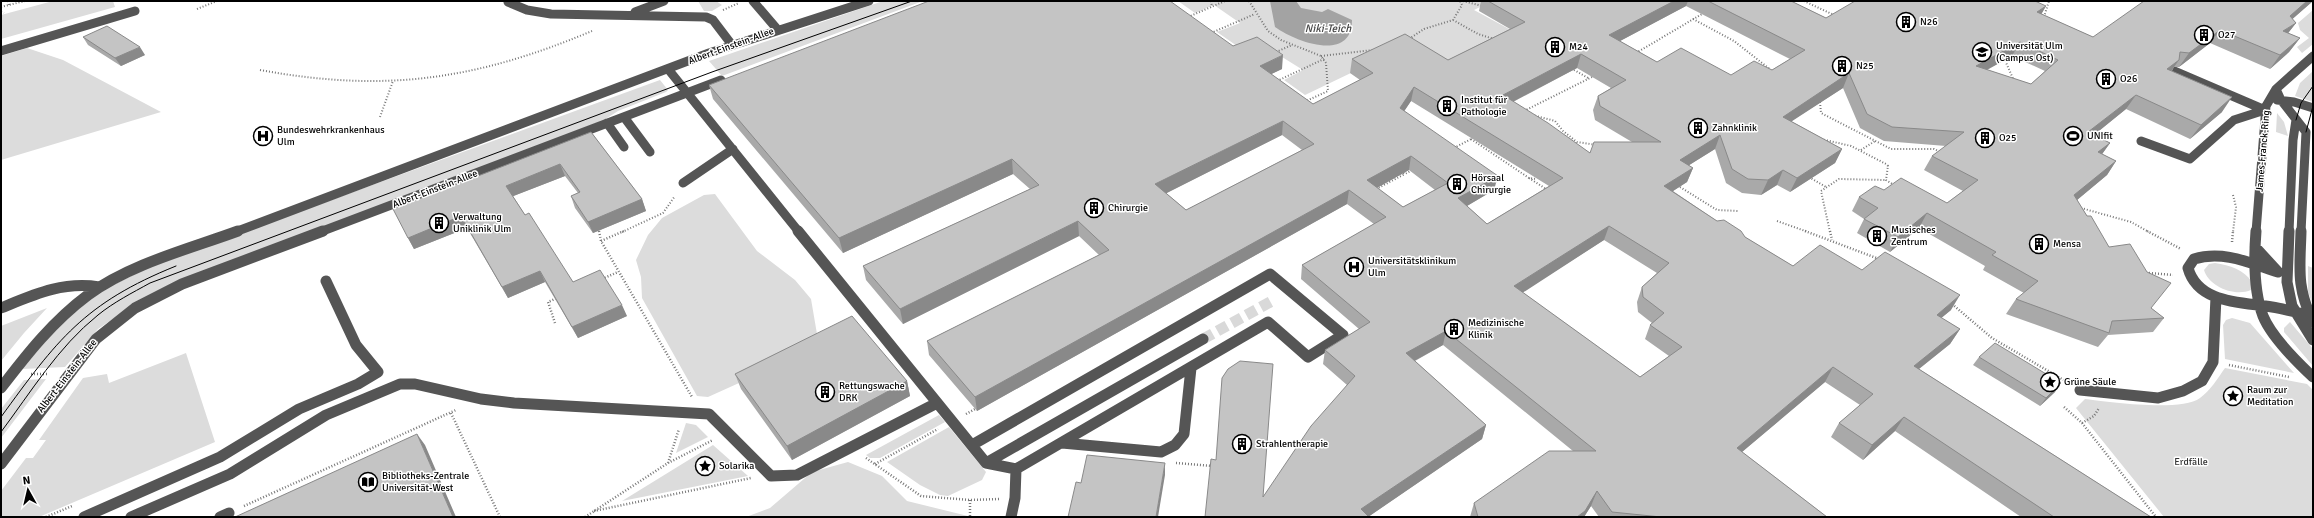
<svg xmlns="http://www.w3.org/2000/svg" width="2314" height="518" viewBox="0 0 2314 518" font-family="Signika,sans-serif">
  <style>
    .green { fill: #dcdcdc }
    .water { fill: #a3a3a3 }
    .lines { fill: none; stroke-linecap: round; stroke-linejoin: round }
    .minor-tunnel { stroke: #d9d9d9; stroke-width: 11; stroke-dasharray: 11 5.5; stroke-linecap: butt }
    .path-far1 { stroke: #777; stroke-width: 2; stroke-dasharray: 1 2; stroke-linecap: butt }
    .path { stroke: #777; stroke-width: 2.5; stroke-dasharray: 1 2; stroke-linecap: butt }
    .minor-far1 { stroke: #555; stroke-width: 9 }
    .minor { stroke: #555; stroke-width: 11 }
    .tram { stroke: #000; stroke-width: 1 }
    .wall { fill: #a9a9a9; fill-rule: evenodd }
    .shaded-wall { fill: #898989 }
    .building { fill: #c4c4c4; stroke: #898989; fill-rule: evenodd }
    .labels { text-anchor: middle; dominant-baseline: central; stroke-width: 3; stroke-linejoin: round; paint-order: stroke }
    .poi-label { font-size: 10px; fill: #000; stroke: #fff; text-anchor: start }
    .street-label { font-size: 10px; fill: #000; stroke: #fff }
    .park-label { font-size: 10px; fill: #333; stroke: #fff }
    .water-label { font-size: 11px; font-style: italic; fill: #444; stroke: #fff }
  </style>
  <rect width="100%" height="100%" fill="#fff"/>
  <path class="green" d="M53,1H113L115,7L1,39V15Z
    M698,1H716L722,5L712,11H704Z
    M883,1H923L722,76L709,61Z
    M1178,1H1492L1474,10L1522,36L1445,74L1403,48L1305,95L1284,80L1303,70L1274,52L1247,53L1217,32L1240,23L1214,5L1195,13Z
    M2313,10V44L2302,53L2297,47L2309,38L2300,30L2298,23Z
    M27,48L63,60L161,112L1,160V56Z
    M2313,71V102L2295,96L2300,83Z
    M660,80L668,90L666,92L618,111L604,120L142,299L98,329L65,367L22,369L62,322L105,289L156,264Z
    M2277,113L2284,122L2288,136L2276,132Z
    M715,194L757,251L795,280L811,299L817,334L790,360L708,397L697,396L642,298L641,277L636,260L648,235L662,218L704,195Z
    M2215,263C2230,265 2244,270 2252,282L2251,290C2235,297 2209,287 2204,270L2209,264Z
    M2308,266L2313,268V307L2308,291Z
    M47,308L24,333L1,361V326Z
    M2232,318L2250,323L2294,373L2225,359L2223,325L2226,320Z
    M2290,322L2313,349V366L2284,332V328Z
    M186,353L215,442L39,517H1V491L26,458H33L46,440H39L83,378L107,374L109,383Z
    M2225,368L2307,384L2313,390V517H2164L2076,408L2085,399C2108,402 2181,412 2200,398C2210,391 2218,378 2225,368Z
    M46,379L1,438V409L24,380Z
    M939,415L945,422L880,458H870L866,455Z
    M686,423L696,425L708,437L676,453Z
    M949,427L986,472L982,480L948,496L940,495L920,485L887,462Z
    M713,445L748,476L622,501Z
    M848,462L882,476L907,501L972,517H746L770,508L812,472Z"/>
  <path class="water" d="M1270,1H1296L1301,8L1322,12L1328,9L1352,20C1352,63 1296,42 1275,27Z"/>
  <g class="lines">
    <path class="minor-tunnel" d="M1203,339L1272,301"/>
    <path class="path-far1" d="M8,1L9,5
      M1211,1L1212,7
      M1249,1L1268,31L1281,40L1321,56L1326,63L1328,91L1306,101
      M1463,1L1482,6
      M1804,1L1834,15
      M1,7L25,1
      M197,9L217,1
      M723,10L739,3
      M1,12L4,13
      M1188,17L1225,1
      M2044,17L2049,1
      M1693,19L1734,41L1771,70
      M1453,20L1478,34L1494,39
      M1211,33L1255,14
      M1409,39L1424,29L1453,20L1462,5L1460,1
      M1276,52L1292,45
      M1636,53L1702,14
      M1321,56L1373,50
      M2004,58L2014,81
      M260,70C385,93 475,80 592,31
      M1574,70L1588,78
      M1277,81L1324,59
      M1820,102L1821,113L1891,149H1934L1940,152
      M1524,111L1592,77
      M1532,115L1555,121L1563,131L1577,142L1597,145
      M380,117L393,81
      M1471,139L1529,178L1537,179
      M1821,139L1851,146L1886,164L1888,166L1886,180L1894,185
      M1454,148L1473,138
      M1861,150L1875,141
      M1401,171L1405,174L1412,170
      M1809,177L1826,187
      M1529,178L1546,189L1544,191
      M1680,187L1717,210L1739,211
      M1376,189L1405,174
      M2233,195L2236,207L2233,232
      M2081,208L2131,222L2149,232
      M1777,221L1808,232
      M622,232L663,213L675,196
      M1830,232L1821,191L1839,179L1886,180"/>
    <path class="path" d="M599,231L601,241L692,397
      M1805,231L1879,259
      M1830,231L1832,240
      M2147,231L2181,249
      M601,241L624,231
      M2232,242L2233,231
      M2149,273L2173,275
      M602,279L618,272
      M1952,304L1992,338L2067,382
      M555,323L548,302L557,298
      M2229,365L2289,377
      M31,374H48
      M2064,407L2082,423L2156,517
      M451,413L500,517
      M966,414L977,408
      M2082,423L2094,416L2099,408
      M866,458L921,496L970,500L999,499
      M668,463L679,429
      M1176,463L1213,466
      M875,464L938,429
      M970,500V517
      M244,506L456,410
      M594,511L751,478
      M46,517L72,506
      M585,517L668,463L713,440"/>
    <path class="minor-far1" d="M753,1L777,29
      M508,2L527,10L551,14L706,17L713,20L732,45
      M635,12L664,1
      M1,51L135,11
      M668,69L799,232
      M2174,71L2265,110
      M2276,89L2281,100L2306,132L2301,232
      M2277,100L2294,102L2313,108
      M624,117L650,152
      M607,123L624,147
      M2141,141L2190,159L2234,120L2265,110
      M683,183L733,149
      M235,232L709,53L869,1
      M320,232L721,80
      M2256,232L2266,106L2276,89L2313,56
      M2289,232L2293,140L2296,120"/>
    <path class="minor" d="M798,231L986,463L1016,469L1268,322L1308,357L1343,335L1270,274L972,445
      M2256,231C2254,257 2253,290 2263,316C2271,336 2297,362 2313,377
      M2289,231L2287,282L2292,306L2313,340
      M2301,231C2300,269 2296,286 2313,322
      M2255,247L2278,272
      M2278,272C2250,263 2223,250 2194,259L2188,268C2198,304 2242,302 2272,307C2285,309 2297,313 2309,315
      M1,308C33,295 63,281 99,287
      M1,388C27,354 53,321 88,295C130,264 189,249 238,231
      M2080,390L2158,398L2183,391L2202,381L2213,362L2216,297
      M1062,443L1161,452L1175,445L1184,434L1191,368
      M986,463L1203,339
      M1,464L96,339L135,308L182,284L323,231
      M84,517L220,457L299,409L358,384L378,372L356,345L326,281
      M131,517L230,474L326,415L400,384H415L481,399L514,403L709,414L771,476L797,475L937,403
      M220,517L229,513
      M1011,517L1015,498L1016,469"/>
    <path class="tram" d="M2296,120L2301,103L2313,86
      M2306,132L2313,106
      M1,417C57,340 84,303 176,266
      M1,432C31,392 58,347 98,315C114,302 132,293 150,283L712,72L912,1"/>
  </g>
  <path class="wall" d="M1481,1H1791L1826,18L2046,6L2041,14L2093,37L2313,1L2292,19L2296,23L2288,33L2300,38L2289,52L2270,69L2210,43L2179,67H2174L2172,71L2222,112L2190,139L2126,109L2094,135L2110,143L2102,154L2116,161L2107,175L2077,200L2087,216L2109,247L2151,308L2164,318L2153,332L2108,335L2098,347L2006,314L2016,299L2024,293L1983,270L1985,266L1919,228L1890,252L1857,233L1864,219L1852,211L1859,197L1884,190L1947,203L1963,191L1924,170L1932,156L1946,146L1884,141L1860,128L1843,88L1791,121L1842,149L1835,163L1790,192L1777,185L1761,195L1742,193L1726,183L1715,149L1689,165L1693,168L1687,182L1673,191L1717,221L1745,237L1793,266L1862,270L1951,310L1941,318L1960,329L1950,344L1919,369L2151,517H2021L1895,431L1863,460L1831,437L1839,423L1860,405L1825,382L1742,452L1827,517H1599L1591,506L1584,517H1470L1474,503L1573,451L1443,345L1415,361L1486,425L1482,439L1368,517L1263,497L1347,385L1323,364L1325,350L1359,329L1301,279L1302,265L1374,224L1347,204L977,411L929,355L927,341L1099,255L1079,236L903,324L866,280L863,266L1030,189L1013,174L843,253L713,99L709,85L1233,46L1282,69L1271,74L1313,104L1360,80L1350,73L1352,59L1448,60L1510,29L1479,11ZM1686,6L1790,59L1772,70L1731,75L1657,62L1620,41ZM2012,56L2045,71L2031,84L1987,70ZM1577,68L1611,88L1598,96L1593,110L1595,120L1632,142L1590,153L1513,102ZM1411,101L1549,186L1487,224L1467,206L1494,190L1404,111ZM1282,135L1302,150L1186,210L1166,193ZM1409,170L1435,190L1403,207L1377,188ZM1604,240L1657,273L1642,287L1637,302L1638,312L1652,323L1650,325L1645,339L1669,356L1640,377L1522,292Z
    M83,37L145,55L121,66L88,45Z
    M591,132L642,199L646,211L593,233L575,208L571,196L578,193L565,176L513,196L525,215L573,282L627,316L578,338L545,282L508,298L467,228L414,249L408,238Z
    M1979,357L2055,392L2040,406L1973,365Z
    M735,374L907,381L910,396L792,460L741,389Z"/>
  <path class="shaded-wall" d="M1674,1H1688L1686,6L1605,49L1609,35Z
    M2307,1H2313L2280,30L2290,16Z
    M2046,6L2038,20L2037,12Z
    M2296,23L2285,37L2283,31Z
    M2220,30L2210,43L2179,67L2189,53Z
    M2300,38L2289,52L2270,69L2280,55Z
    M2020,42L2012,56L1968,80L1976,66Z
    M140,47L145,55L121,66L115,58Z
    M1581,54L1577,68L1499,109L1503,95Z
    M1283,55L1282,69L1259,80L1260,66Z
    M2179,60L2169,74L2167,69Z
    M1849,73L1843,88L1777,131L1783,117Z
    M1414,87L1411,101L1397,122L1400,108Z
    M2136,95L2126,109L2079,147L2088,132Z
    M2232,97L2222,112L2190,139L2201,125Z
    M1283,121L1282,135L1155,199V184Z
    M1720,135L1715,149L1675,174L1680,160Z
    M2110,143L2100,157L2098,152Z
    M1842,149L1835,163L1790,192L1797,178Z
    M1411,156L1409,170L1364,195L1367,180Z
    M1012,159L1013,174L843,253L839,238Z
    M2116,161L2107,175L2065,210L2074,195Z
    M560,164L565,176L511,197L506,186Z
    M1693,168L1687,182L1659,200L1664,186Z
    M1783,170L1777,185L1761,195L1768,180Z
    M1498,176L1494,190L1455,213L1458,198Z
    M1349,190L1347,204L977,411L975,397Z
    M642,199L646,211L593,233L588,222Z
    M1927,213L1919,228L1890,252L1898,237Z
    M461,216L467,228L414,249L408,238Z
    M1078,221L1079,236L903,324L900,309Z
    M1609,226L1604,240L1510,301L1514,286Z
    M540,271L545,282L508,298L502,287Z
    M1960,295L1951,310L1928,329L1937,315Z
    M622,305L627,316L578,338L572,327Z
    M1960,329L1950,344L1905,380L1914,366Z
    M1446,331L1443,345L1403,367L1406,353Z
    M1833,367L1825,382L1730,462L1737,448Z
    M907,381L910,396L792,460L787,446Z
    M2061,383L2055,392L2040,406L2046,398Z
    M1904,417L1895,431L1863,460L1872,445Z
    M1486,425L1482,439L1368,517L1361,509Z
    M417,434L425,445L456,517H453Z
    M1165,463V475L1158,517H1156Z
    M1597,491L1591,506L1584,517H1577Z"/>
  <path class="building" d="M929,1H1170L1233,46L1257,37L1283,55L1260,66L1313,104L1373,73L1352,59L1405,34L1448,60L1525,22L1488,1H1674L1609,35L1657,62L1681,48L1731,75L1754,61L1772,70L1805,50L1708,1H1791L1826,18L1855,1H2035L2046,6L2037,12L2093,37L2144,1H2307L2290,16L2296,23L2283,31L2300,38L2280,55L2220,30L2189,53L2180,52L2179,60L2167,69L2232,97L2201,125L2136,95L2088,132L2110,143L2098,152L2116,161L2074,195L2087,216H2091L2109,247L2130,244L2147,272L2171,283L2151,308L2164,318L2112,321L2109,333L2016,299L2038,281L1992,255L1996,252L1927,213L1898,237L1864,219L1878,208L1859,197L1875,186L1884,190L1901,178L1947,203L1978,180L1932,156L1964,132L1892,127L1867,114L1849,73L1783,117L1842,149L1797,178L1783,170L1768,180L1748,179L1732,169L1720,135L1680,160L1693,168L1664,186L1717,221L1724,220L1741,231L1745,237L1793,266L1820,245L1862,270L1885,252L1960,295L1937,315L1960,329L1914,366L2151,517H2054L1904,417L1872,445L1839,423L1873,394L1833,367L1737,448L1827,517H1661L1612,512L1597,491L1585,511L1577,517H1478L1474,503L1549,451H1596L1446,331L1406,353L1486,425L1361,509L1369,517H1205L1211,459L1216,460L1222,378L1228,369L1240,361L1273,364L1263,497L1311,426L1355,376L1325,350L1370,322L1302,265L1386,217L1349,190L975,397L927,341L1109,250L1078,221L900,309L863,266L1039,185L1012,159L839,238L709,85ZM2020,42L2058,60L2031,84L1976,66ZM1581,54L1626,80L1598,96L1600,106L1661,142H1594L1590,153L1548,123L1503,95ZM1414,87L1540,164L1563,178L1487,224L1458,198L1498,176L1400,108ZM1283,121L1314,144L1186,210L1155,184ZM1411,156L1448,183L1403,207L1367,180ZM1609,226L1669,263L1642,287L1643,297L1664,313L1650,325L1682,347L1640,377L1514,286Z
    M107,26L140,47L115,58L83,37Z
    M591,132L642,199L588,222L571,196L580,192L560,164L506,186L525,215L529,213L573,282L600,270L622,305L572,327L540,271L502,287L461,216L408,238L393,209Z
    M852,316L907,381L787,446L735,374Z
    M1995,343L2061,383L2046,398L1979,357Z
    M417,434L453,517H235Z
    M1087,455L1165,463L1156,517H1068L1076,482L1081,483Z"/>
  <defs>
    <symbol id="building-ring" viewBox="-11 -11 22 22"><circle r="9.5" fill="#fff" stroke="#000" stroke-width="1.5"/><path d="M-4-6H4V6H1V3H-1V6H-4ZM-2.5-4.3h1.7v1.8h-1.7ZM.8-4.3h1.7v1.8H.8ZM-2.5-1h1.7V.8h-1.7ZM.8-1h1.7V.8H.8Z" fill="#000"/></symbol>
    <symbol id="university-ring" viewBox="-11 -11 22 22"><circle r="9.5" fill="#fff" stroke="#000" stroke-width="1.5"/><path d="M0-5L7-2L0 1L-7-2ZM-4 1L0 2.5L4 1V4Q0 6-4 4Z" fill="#000"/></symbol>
    <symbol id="hospital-ring" viewBox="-11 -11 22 22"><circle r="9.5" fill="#fff" stroke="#000" stroke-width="1.5"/><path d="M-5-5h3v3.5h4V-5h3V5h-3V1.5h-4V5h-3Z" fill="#000"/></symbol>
    <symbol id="stadium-ring" viewBox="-11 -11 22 22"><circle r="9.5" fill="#fff" stroke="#000" stroke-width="1.5"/><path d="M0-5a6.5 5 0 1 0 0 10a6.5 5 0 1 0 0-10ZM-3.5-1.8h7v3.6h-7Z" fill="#000"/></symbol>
    <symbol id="sight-ring" viewBox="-11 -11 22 22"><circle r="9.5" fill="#fff" stroke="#000" stroke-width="1.5"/><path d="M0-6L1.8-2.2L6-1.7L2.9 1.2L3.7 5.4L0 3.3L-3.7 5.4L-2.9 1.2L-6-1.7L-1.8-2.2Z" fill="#000"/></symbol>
    <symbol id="library-ring" viewBox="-11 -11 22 22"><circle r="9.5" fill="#fff" stroke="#000" stroke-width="1.5"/><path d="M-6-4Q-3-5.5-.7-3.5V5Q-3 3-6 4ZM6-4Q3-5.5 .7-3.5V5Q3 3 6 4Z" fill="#000"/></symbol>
  </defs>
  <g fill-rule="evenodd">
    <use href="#building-ring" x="1895" y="11" width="22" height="22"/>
    <use href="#building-ring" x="2193" y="24" width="22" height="22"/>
    <use href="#building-ring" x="1544" y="36" width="22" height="22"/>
    <use href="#university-ring" x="1971" y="41" width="22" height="22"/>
    <use href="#building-ring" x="1831" y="55" width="22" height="22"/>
    <use href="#building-ring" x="2095" y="68" width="22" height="22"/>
    <use href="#building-ring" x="1436" y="95" width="22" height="22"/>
    <use href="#building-ring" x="1687" y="117" width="22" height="22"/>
    <use href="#hospital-ring" x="252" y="125" width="22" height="22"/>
    <use href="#stadium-ring" x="2062" y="125" width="22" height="22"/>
    <use href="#building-ring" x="1974" y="127" width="22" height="22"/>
    <use href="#building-ring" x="1446" y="173" width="22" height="22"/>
    <use href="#building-ring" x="1083" y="197" width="22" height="22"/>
    <use href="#building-ring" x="428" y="212" width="22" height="22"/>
    <use href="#building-ring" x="1866" y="225" width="22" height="22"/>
    <use href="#building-ring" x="2028" y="233" width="22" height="22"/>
    <use href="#hospital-ring" x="1343" y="256" width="22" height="22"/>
    <use href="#building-ring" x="1443" y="318" width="22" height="22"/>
    <use href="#sight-ring" x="2039" y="371" width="22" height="22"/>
    <use href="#building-ring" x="814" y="381" width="22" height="22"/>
    <use href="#sight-ring" x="2222" y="385" width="22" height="22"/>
    <use href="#building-ring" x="1231" y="433" width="22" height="22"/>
    <use href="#sight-ring" x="694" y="455" width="22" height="22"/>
    <use href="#library-ring" x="357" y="471" width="22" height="22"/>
  </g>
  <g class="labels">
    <g class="poi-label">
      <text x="1920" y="22">N26</text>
      <text x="2218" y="35">O27</text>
      <text x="1996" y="46">Universität Ulm<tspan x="1996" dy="12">(Campus Ost)</tspan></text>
      <text x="1569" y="47">M24</text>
      <text x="1856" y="66">N25</text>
      <text x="2120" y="79">O26</text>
      <text x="1461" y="100">Institut für<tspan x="1461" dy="12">Pathologie</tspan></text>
      <text x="1712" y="128">Zahnklinik</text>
      <text x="277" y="130">Bundeswehrkrankenhaus<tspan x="277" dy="12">Ulm</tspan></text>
      <text x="2087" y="136">UNIfit</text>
      <text x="1999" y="138">O25</text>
      <text x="1471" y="178">Hörsaal<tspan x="1471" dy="12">Chirurgie</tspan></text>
      <text x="1108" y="208">Chirurgie</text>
      <text x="453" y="217">Verwaltung<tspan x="453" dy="12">Uniklinik Ulm</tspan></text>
      <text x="1891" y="230">Musisches<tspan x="1891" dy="12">Zentrum</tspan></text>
      <text x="2053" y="244">Mensa</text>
      <text x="1368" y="261">Universitätsklinikum<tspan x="1368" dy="12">Ulm</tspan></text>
      <text x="1468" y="323">Medizinische<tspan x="1468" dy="12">Klinik</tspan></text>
      <text x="2064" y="382">Grüne Säule</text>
      <text x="839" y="386">Rettungswache<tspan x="839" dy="12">DRK</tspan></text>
      <text x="2247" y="390">Raum zur<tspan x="2247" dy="12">Meditation</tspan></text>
      <text x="1256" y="444">Strahlentherapie</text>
      <text x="719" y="466">Solarika</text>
      <text x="382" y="476">Bibliotheks-Zentrale<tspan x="382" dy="12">Universität-West</tspan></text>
    </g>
    <g class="street-label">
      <text transform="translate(731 46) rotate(-20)">Albert-Einstein-Allee</text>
      <text transform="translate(2263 151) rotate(-85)">James-Franck-Ring</text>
      <text transform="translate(435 189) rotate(-21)">Albert-Einstein-Allee</text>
      <text transform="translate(67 376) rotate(-52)">Albert-Einstein-Allee</text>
    </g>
    <g class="park-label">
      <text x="2191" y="462">Erdfälle</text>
    </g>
    <g class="water-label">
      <text x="1328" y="28">Niki-Teich</text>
    </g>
  </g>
  <rect width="2314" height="518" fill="none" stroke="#000000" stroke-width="4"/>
  <g transform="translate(28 490) rotate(352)" stroke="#ffffff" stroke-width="3" paint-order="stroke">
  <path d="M0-3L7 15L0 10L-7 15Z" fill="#000000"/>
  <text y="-6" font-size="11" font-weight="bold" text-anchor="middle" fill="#000000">N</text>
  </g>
</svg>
